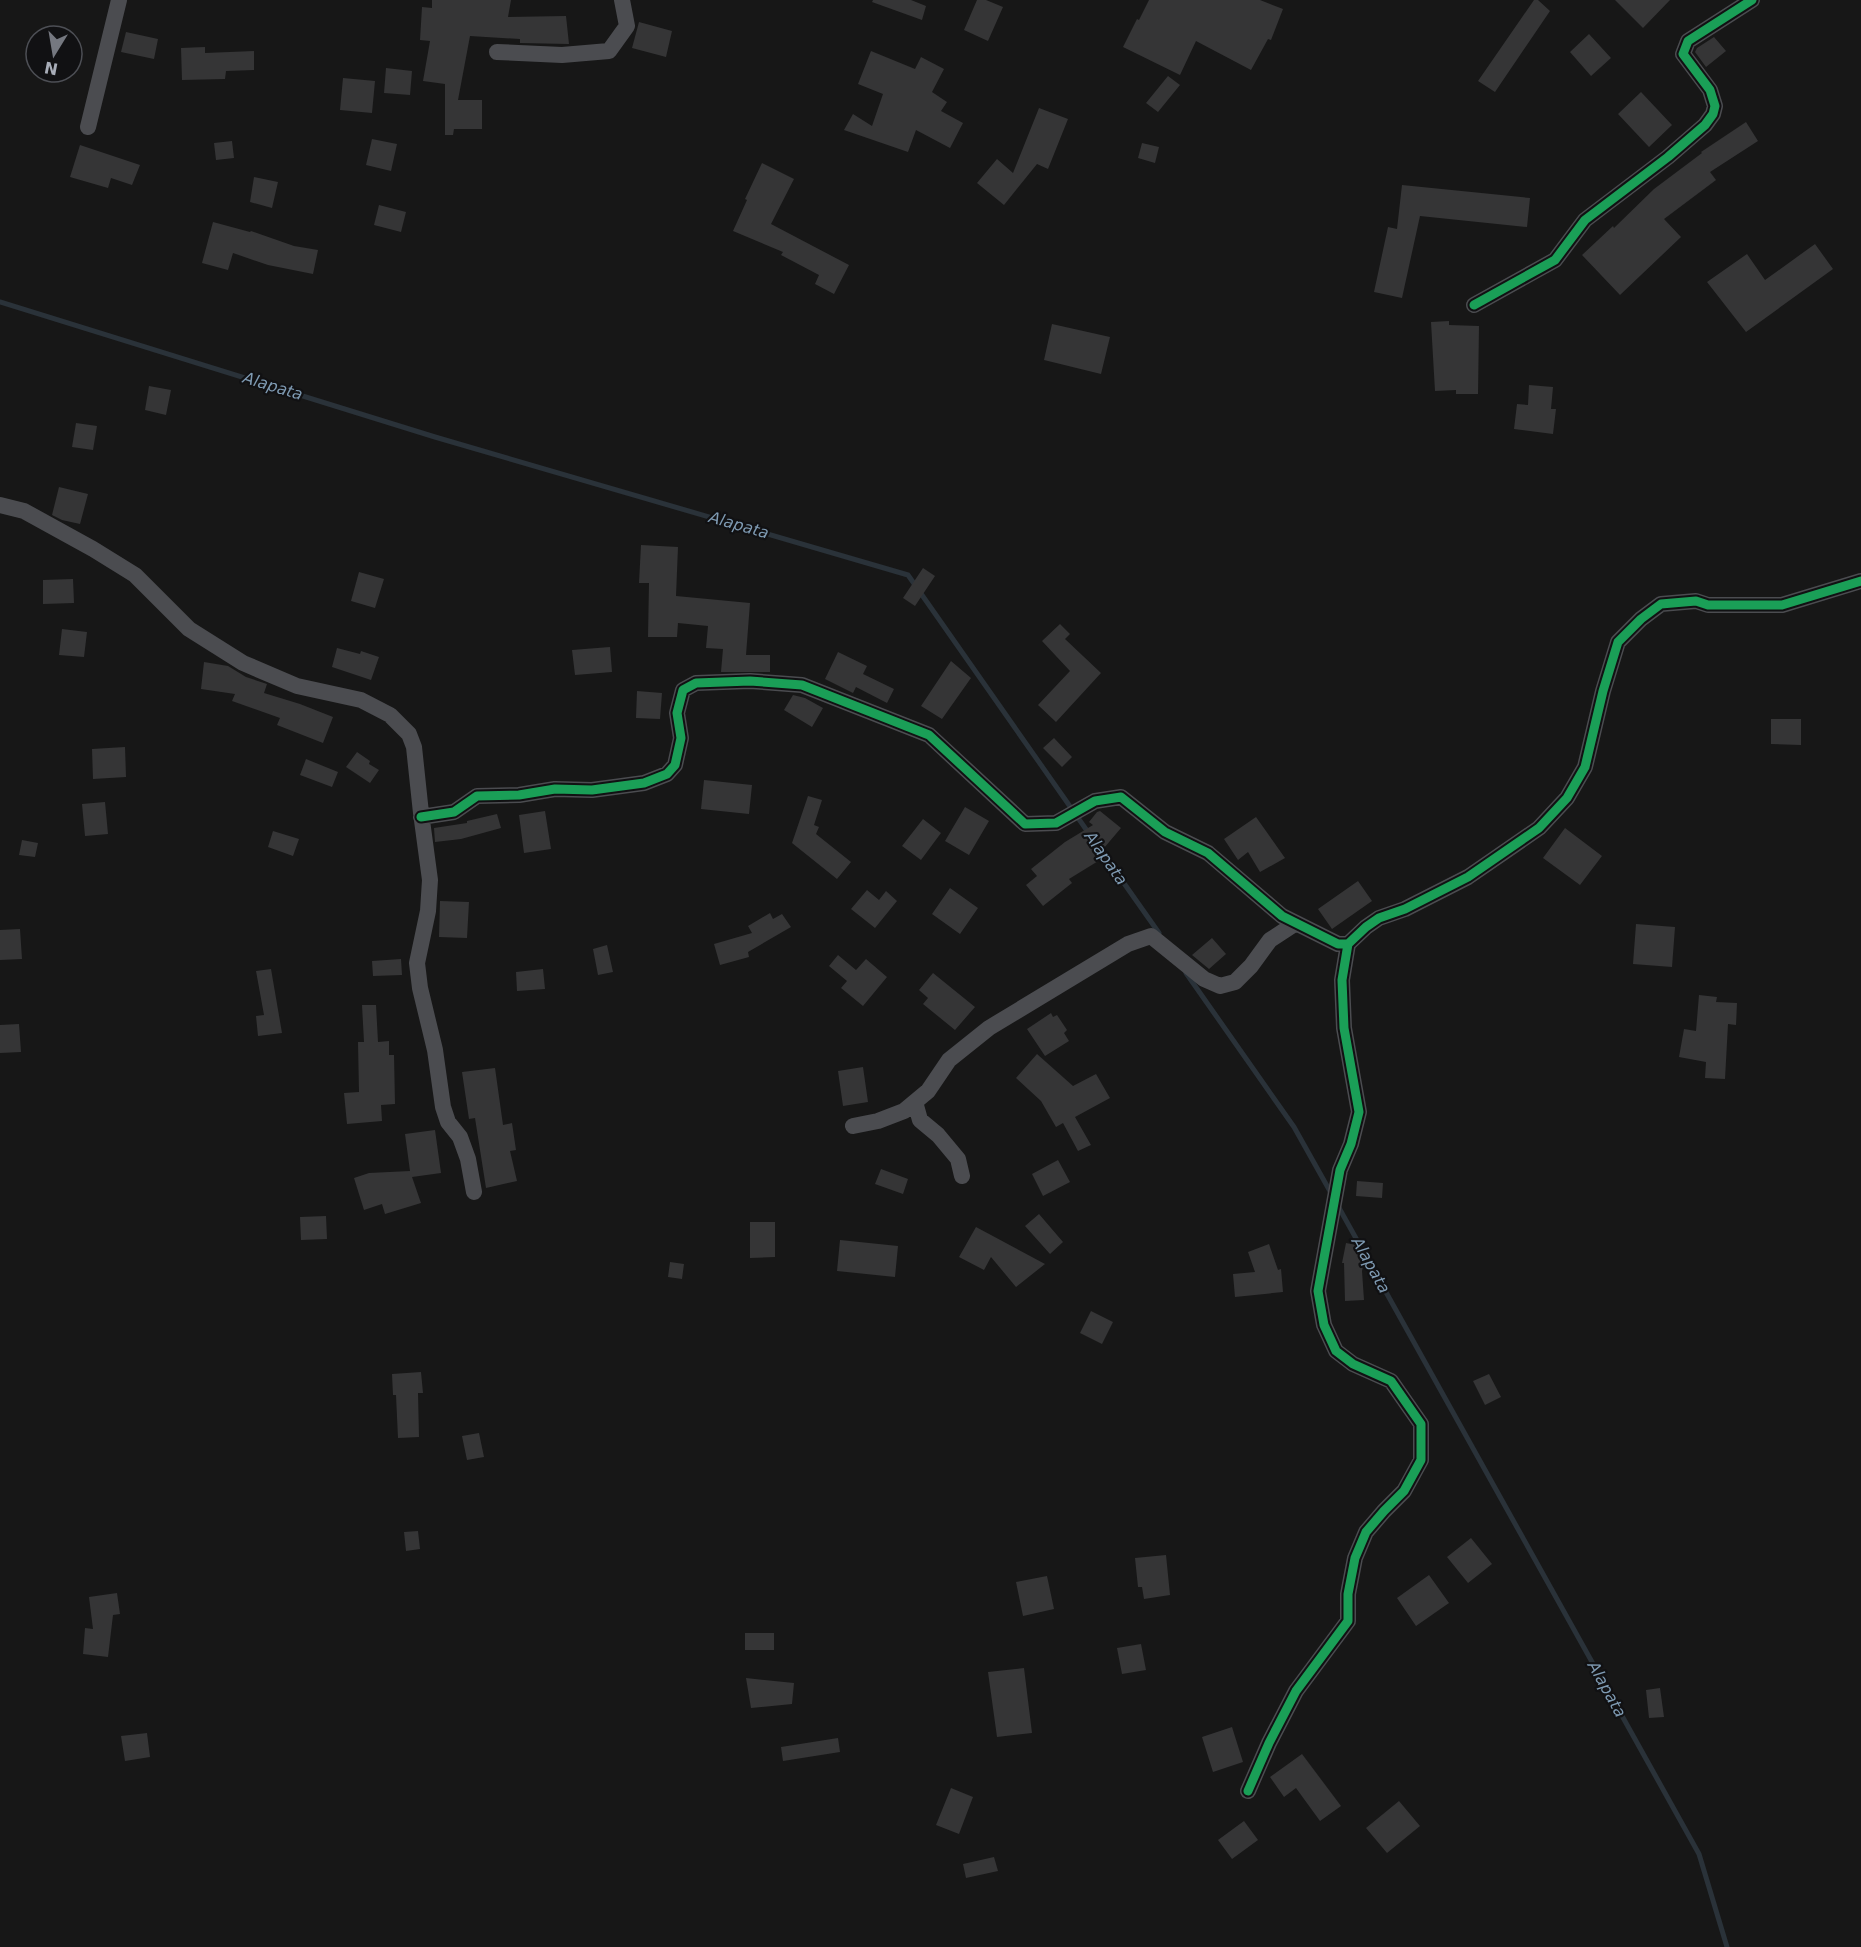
<svg xmlns="http://www.w3.org/2000/svg" width="1861" height="1947" viewBox="0 0 1861 1947" font-family="'DejaVu Sans',sans-serif">
  <style>
    .lines { fill: none; stroke-linecap: round; stroke-linejoin: round }
    .stream { stroke: #2a3239; stroke-width: 5 }
    .building { fill: #353536 }
    .minor { stroke: #4b4c50; stroke-width: 16 }
    .cycleway-casing { stroke: #111113; stroke-width: 13 }
    .cycleway { stroke: #1a9f57; stroke-width: 9 }
    .labels { text-anchor: middle; dominant-baseline: central; stroke-width: 4.5; stroke-linejoin: round; paint-order: stroke }
    .water-label { font-size: 16px; font-style: italic; fill: #7f9bb3; stroke: #111113 }
  </style>
  <rect width="100%" height="100%" fill="#171717"/>
  <g class="lines">
    <path class="stream" d="M0,302L435,437L908,575L1090,835
      M1102,852L1159,933
      M1186,973L1294,1127L1331,1193
      M1338,1206L1699,1854L1727,1947"/>
  </g>
  <path class="building" d="M432,0H511L508,17L566,16L569,44L520,43V39L470,36L458,100H482V129H454L453,135H445V84L423,81L430,41L420,40L422,7L432,8Z
    M873,0H911L926,6L922,20L872,2Z
    M977,0H986L1003,7L988,41L964,30Z
    M1149,0H1260L1283,9L1271,40L1268,39L1251,70L1196,41L1180,75L1123,47L1137,19L1139,20Z
    M1534,0H1538L1550,11L1495,92L1478,81Z
    M1615,0H1670L1643,28Z
    M639,22L672,31L666,57L632,48Z
    M126,32L158,39L154,59L121,52Z
    M1589,34L1611,58L1591,76L1570,52Z
    M1714,37L1726,51L1706,67L1695,52L1697,48Z
    M205,47V53L254,51V70L226,71L225,79L182,80L181,48Z
    M871,51L915,69L921,57L944,69L932,92L947,102L941,111L963,123L950,148L916,130L908,152L844,130L853,114L872,126L883,94L858,84Z
    M386,68L412,71L410,95L384,93Z
    M1168,76L1180,85L1158,112L1146,103Z
    M343,78L375,81L372,113L340,110Z
    M1641,92L1672,125L1649,147L1618,114Z
    M1039,108L1068,119L1048,169L1037,164L1004,205L977,183L997,159L1013,173Z
    M1746,122L1758,141L1710,172L1716,180L1664,219L1681,237L1620,295L1582,255L1613,226L1614,228L1654,189L1702,153L1701,152Z
    M372,139L397,144L391,171L366,165Z
    M232,141L234,158L216,160L214,143Z
    M1142,143L1159,147L1155,163L1138,158Z
    M80,145L140,165L132,185L111,178L108,188L70,177Z
    M762,163L794,179L771,224L849,265L834,294L815,284L819,275L781,255L783,252L733,231L747,200L745,199Z
    M254,177L278,182L272,208L250,202Z
    M1402,185L1530,198L1527,227L1420,216L1402,298L1374,292L1388,227L1397,229Z
    M379,205L406,212L401,232L374,225Z
    M213,222L250,232L251,231L294,246L318,250L313,274L268,265L233,253L228,270L202,263Z
    M1815,244L1833,269L1746,332L1707,282L1747,254L1765,280Z
    M1449,321V325L1479,326L1478,394H1456V390L1435,391L1431,322Z
    M1052,324L1110,337L1101,374L1044,360Z
    M1529,385L1553,387L1551,409H1556L1553,434L1514,429L1517,404L1528,405Z
    M149,386L171,390L166,415L145,410Z
    M76,423L97,426L93,450L72,447Z
    M59,487L88,494L80,524L62,520L52,515Z
    M641,545L678,547L676,596L750,603L746,655H770V672H721L723,649L706,648L708,626L678,623L677,637H648L649,583H639Z
    M923,568L935,576L915,606L903,598Z
    M359,572L384,579L375,608L351,601Z
    M73,579L74,603L43,604V580Z
    M1060,624L1070,634L1065,639L1101,673L1056,722L1038,705L1070,671L1042,641Z
    M62,629L87,632L84,657L59,655Z
    M610,647L612,672L575,675L572,650Z
    M337,648L360,654L361,651L379,657L371,680L332,667Z
    M838,652L867,666L863,674L894,689L887,703L856,687L853,693L825,679Z
    M951,661L971,678L942,719L921,706Z
    M204,662L228,666L246,677L267,684L264,693L300,704L333,717L323,743L277,725L280,718L232,701L235,694L201,689Z
    M637,691L662,693L660,719L636,718Z
    M793,695L805,698L823,708L812,727L784,710Z
    M1771,719H1801V745L1771,744Z
    M1054,738L1072,757L1062,767L1043,748Z
    M125,747L126,777L93,779L92,749Z
    M357,752L370,761L369,764L379,770L370,783L346,767Z
    M306,759L338,772L332,787L300,775Z
    M704,780L752,785L749,814L701,809Z
    M808,796L822,800L814,825L819,827L816,834L851,862L837,879L792,843Z
    M105,802L108,834L85,836L82,804Z
    M965,807L989,821L969,855L945,841Z
    M545,811L551,849L524,853L519,815Z
    M1100,811L1121,828L1104,848L1108,855L1069,879L1072,883L1043,906L1026,885L1037,876L1031,869L1065,842L1093,825L1089,822L1097,812Z
    M497,814L501,828L461,839L435,842L434,828L467,823V821Z
    M1256,817L1285,858L1260,872L1248,852L1238,860L1224,839Z
    M923,819L941,833L921,860L902,846Z
    M1565,828L1602,856L1580,885L1543,858Z
    M273,831L299,839L293,856L268,847Z
    M22,840L38,843L35,857L19,855Z
    M1358,881L1372,901L1332,929L1318,909Z
    M950,888L978,908L960,934L932,914Z
    M867,890L879,900L886,891L897,901L875,928L851,909Z
    M440,901L469,902L467,938L439,937Z
    M770,913L773,919L782,914L791,927L748,952L749,957L720,965L714,944L752,933L748,926Z
    M1636,924L1675,927L1672,967L1633,964Z
    M20,929L22,959L0,960V930Z
    M1212,938L1226,954L1209,969L1192,955Z
    M607,945L613,972L598,975L593,949Z
    M838,955L856,970L866,959L887,977L863,1006L841,988L847,981L829,966Z
    M401,959L402,975L373,976L372,961Z
    M271,969L282,1033L258,1036L256,1016L264,1015L256,971Z
    M543,969L545,989L517,991L516,972Z
    M933,973L975,1007L955,1030L923,1004L928,998L919,990Z
    M1699,995L1717,997L1716,1002L1737,1003L1736,1025L1728,1024L1725,1079L1705,1078L1706,1062L1679,1057L1684,1029L1696,1031Z
    M362,1005H376L378,1042L389,1041V1055H394L395,1104L381,1105L382,1121L347,1124L344,1093L359,1092L358,1042H364Z
    M1051,1013L1053,1017L1057,1015L1067,1030L1064,1033L1069,1041L1045,1056L1027,1029Z
    M19,1024L21,1052L0,1053V1025Z
    M1037,1054L1073,1086L1096,1074L1110,1098L1075,1117L1091,1145L1078,1151L1063,1123L1056,1127L1041,1101L1016,1078Z
    M863,1067L868,1102L843,1106L838,1071Z
    M495,1068L503,1125L512,1123L516,1150L510,1151L517,1181L486,1188L475,1118L469,1119L462,1072Z
    M435,1130L441,1173L412,1177L421,1203L385,1214L382,1204L364,1210L354,1178L369,1173L410,1171L405,1134Z
    M1058,1160L1070,1182L1043,1196L1032,1174Z
    M881,1169L908,1179L903,1194L875,1184Z
    M1357,1181L1383,1183L1382,1198L1356,1196Z
    M1039,1214L1063,1242L1050,1254L1025,1226Z
    M326,1216L327,1239L301,1240L300,1217Z
    M750,1222H775V1257L750,1258Z
    M976,1227L1045,1264L1016,1287L991,1257L984,1270L959,1257Z
    M840,1240L898,1246L895,1277L837,1271Z
    M1346,1243L1367,1247L1362,1271L1364,1300L1345,1301L1344,1263H1342Z
    M1269,1244L1278,1270L1281,1269L1283,1292L1235,1297L1233,1274L1255,1272L1248,1252Z
    M670,1262L684,1264L682,1279L668,1277Z
    M1091,1311L1113,1322L1102,1344L1080,1333Z
    M421,1372L423,1393H418L419,1437L398,1438L396,1395H393L392,1374Z
    M1489,1374L1501,1397L1485,1405L1473,1381Z
    M479,1433L484,1457L467,1460L462,1436Z
    M418,1531L420,1549L406,1551L404,1532Z
    M1471,1538L1492,1564L1468,1583L1447,1557Z
    M1166,1555L1170,1595L1144,1599L1142,1587H1138L1135,1558Z
    M1429,1575L1449,1603L1416,1626L1397,1598Z
    M1047,1576L1054,1609L1023,1616L1016,1582Z
    M117,1593L120,1614L113,1615L108,1657L83,1654L85,1628L93,1629L89,1597Z
    M745,1633H774V1650H745Z
    M1141,1644L1146,1670L1122,1674L1117,1648Z
    M1024,1668L1032,1733L997,1737L988,1672Z
    M746,1678L794,1683L792,1704L751,1708Z
    M1660,1688L1664,1717L1649,1718L1646,1690Z
    M1232,1727L1243,1762L1213,1772L1202,1737Z
    M147,1733L150,1757L125,1761L121,1736Z
    M838,1738L840,1752L783,1761L781,1747Z
    M1302,1754L1341,1806L1320,1821L1296,1788L1284,1797L1270,1777Z
    M951,1788L973,1797L959,1834L936,1825Z
    M1399,1801L1420,1826L1387,1853L1366,1828Z
    M1244,1821L1258,1840L1232,1859L1218,1840Z
    M994,1857L998,1871L966,1878L963,1864Z"/>
  <g class="lines">
    <path class="minor" d="M497,52L562,55L609,51L627,26L622,0
      M88,127L119,0
      M1474,305L1555,260L1585,220L1668,157L1705,125L1713,114L1715,106L1710,90L1683,54L1688,41L1752,0
      M0,505L24,511L93,549L135,575L189,629L243,663L297,686L361,700L390,715L409,734L414,747L421,813L430,880L428,911L417,963L420,988L435,1050L443,1107L448,1122L460,1137L468,1159L474,1192
      M421,817L454,812L477,796L519,795L555,789L592,790L644,783L667,774L675,765L681,738L677,713L683,690L696,683L750,681L802,685L929,735L1025,824L1056,823L1095,801L1121,797L1165,832L1208,853L1282,916L1338,944H1348L1366,927L1379,918L1405,909L1468,877L1539,828L1567,798L1585,767L1603,691L1618,642L1641,619L1661,604L1696,601L1708,605H1782L1861,581
      M915,1102L920,1120L938,1135L958,1159L962,1176
      M853,1126L878,1121L904,1111L928,1091L949,1060L989,1028L1128,944L1151,936L1204,979L1220,986L1235,982L1251,966L1270,940L1296,923
      M1248,1791L1269,1743L1296,1691L1348,1621V1594L1355,1558L1366,1532L1384,1511L1404,1491L1421,1460V1424L1391,1381L1353,1364L1336,1351L1324,1325L1318,1291L1340,1170L1351,1144L1359,1112L1344,1028L1342,980L1348,944"/>
    <defs>
      <path id="cycleway" d="M1474,305L1555,260L1585,220L1668,157L1705,125L1713,114L1715,106L1710,90L1683,54L1688,41L1752,0
        M421,817L454,812L477,796L519,795L555,789L592,790L644,783L667,774L675,765L681,738L677,713L683,690L696,683L750,681L802,685L929,735L1025,824L1056,823L1095,801L1121,797L1165,832L1208,853L1282,916L1338,944H1348L1366,927L1379,918L1405,909L1468,877L1539,828L1567,798L1585,767L1603,691L1618,642L1641,619L1661,604L1696,601L1708,605H1782L1861,581
        M1248,1791L1269,1743L1296,1691L1348,1621V1594L1355,1558L1366,1532L1384,1511L1404,1491L1421,1460V1424L1391,1381L1353,1364L1336,1351L1324,1325L1318,1291L1340,1170L1351,1144L1359,1112L1344,1028L1342,980L1348,944"/>
    </defs>
    <use href="#cycleway" class="cycleway-casing"/>
    <use href="#cycleway" class="cycleway"/>
  </g>
  <g class="labels">
    <g class="water-label">
      <text transform="translate(273 386) rotate(17)">Alapata</text>
      <text transform="translate(739 525) rotate(16)">Alapata</text>
      <text transform="translate(1106 858) rotate(55)">Alapata</text>
      <text transform="translate(1371 1265) rotate(61)">Alapata</text>
      <text transform="translate(1607 1689) rotate(61)">Alapata</text>
    </g>
  </g>
  <g transform="translate(54 54) rotate(191)"><circle r="28" fill="#111113" stroke="#4d4f55" stroke-width="1.5"/>
  <path d="M0-4.5L10 22L0 15L-10 22Z" fill="#757880"/>
  <text y="-9" font-size="16" font-weight="bold" text-anchor="middle" fill="#a8adb8">N</text>
  </g>
</svg>
